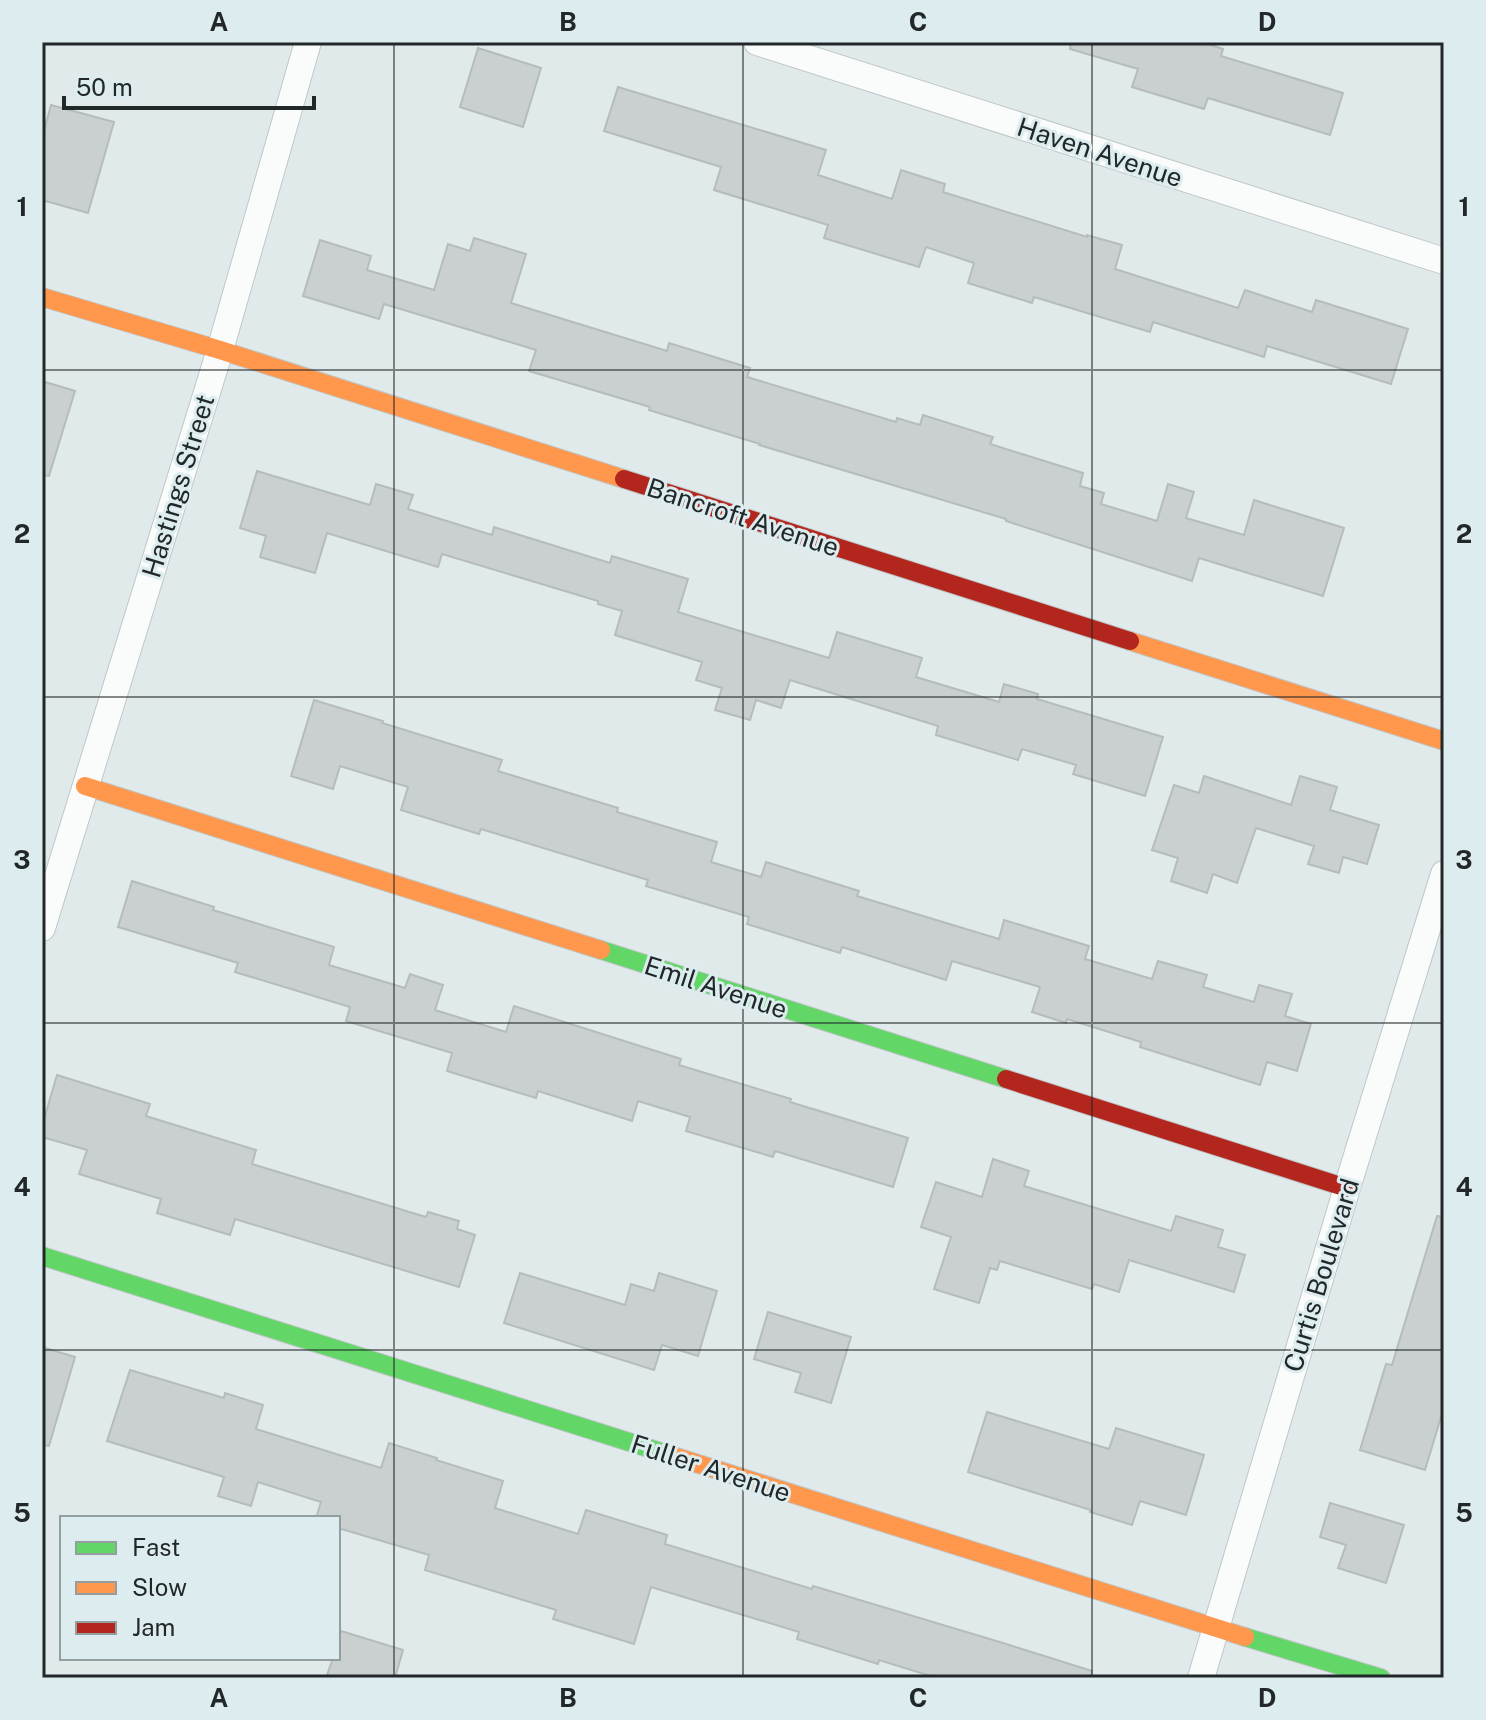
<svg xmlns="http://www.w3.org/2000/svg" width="1486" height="1720" viewBox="0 0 1486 1720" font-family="'Public Sans',sans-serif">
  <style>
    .building { fill: #c9d0cf; stroke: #b6bcbc; stroke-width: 2 }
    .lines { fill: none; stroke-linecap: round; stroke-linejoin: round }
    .street-casing { stroke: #c0c6c7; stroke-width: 28 }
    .fast-casing { stroke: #c0c6c7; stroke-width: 20 }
    .slow-casing { stroke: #c0c6c7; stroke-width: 20 }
    .jam-casing { stroke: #c0c6c7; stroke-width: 20 }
    .street { stroke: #fafcfc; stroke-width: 26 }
    .fast { stroke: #63d668; stroke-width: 18 }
    .slow { stroke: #ff974d; stroke-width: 18 }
    .jam { stroke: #b3261e; stroke-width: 18 }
    .grid { fill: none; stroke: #222829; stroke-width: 2; stroke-opacity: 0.55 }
    .labels { text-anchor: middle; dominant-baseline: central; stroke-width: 6; stroke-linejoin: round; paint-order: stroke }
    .street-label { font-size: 26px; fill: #222829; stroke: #ddedef }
    .neatline { fill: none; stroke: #222829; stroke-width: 3 }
    .grid-label { font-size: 26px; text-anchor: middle; font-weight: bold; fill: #222829 }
  </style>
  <rect width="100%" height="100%" fill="#e1eaeb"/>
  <path class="building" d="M1071,42H1201L1223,49L1221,56L1343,93L1330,135L1208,98L1204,109L1132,87L1138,69L1070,49Z
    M478,48L541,68L523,127L460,107Z
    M618,87L826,150L818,175L892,199L901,170L945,184L943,192L1087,237V235L1122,245L1115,269L1238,308L1245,290L1312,312L1316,300L1408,329L1391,384L1267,346L1264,357L1153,322L1150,332L1034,297L1032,303L968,283L974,263L926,247L919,267L824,238L828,225L714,190L721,167L604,131Z
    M51,105L114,122L88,213L42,200V138Z
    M474,238L526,254L511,303L667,351L669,343L750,368L747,377L896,422L897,418L920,425L923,415L993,437L990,444L1083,473L1080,486L1104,493L1101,504L1157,521L1168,484L1194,492L1186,518L1244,535L1254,500L1344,528L1323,596L1199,558L1192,581L1006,521V519L759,445L760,444L649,410L650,407L529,371L536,350L384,304L379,319L303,296L320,240L371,256L367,270L434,290L448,244L470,251Z
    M42,381L75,391L49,476L42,475Z
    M257,471L370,505L376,484L413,495L408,509L492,535L494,527L610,563L612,556L688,579L678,612L829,658L837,632L922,658L916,677L999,702L1004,684L1038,694L1037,699L1163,737L1145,796L1073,774L1076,765L1022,749L1018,760L936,735L938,726L790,680L781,708L756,700L750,720L715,710L722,688L696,680L702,662L615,635L622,611L598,604V601L442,554L438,567L327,533L315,573L260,557L266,536L240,528Z
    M314,700L383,721L382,723L502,760L498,771L618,808L617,812L717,842L711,862L761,877L766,862L859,891L857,896L999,939L1004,920L1089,946L1085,959L1152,979L1158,961L1207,975L1203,987L1254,1002L1259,985L1292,994L1285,1016L1311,1024L1297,1071L1267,1062L1260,1085L1140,1047L1141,1042L1067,1019L1066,1023L1032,1012L1040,987L952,961L946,980L842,947L840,953L747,924L749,917L646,886L648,880L481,829L479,834L401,810L408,787L340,766L333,789L291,776Z
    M1204,776L1291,805L1300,776L1337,787L1330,810L1379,825L1367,864L1343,857L1339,873L1308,864L1314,846L1256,828L1237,883L1213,874L1207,893L1171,881L1178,858L1152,850L1174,785L1199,793Z
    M132,881L214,907L213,910L334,947L329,965L405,988L410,974L443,985L435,1010L506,1032L514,1006L681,1059L679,1065L791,1099L790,1102L908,1138L893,1187L775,1151L773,1157L686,1131L690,1117L638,1101L632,1121L538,1091L536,1098L447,1071L452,1053L346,1021L350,1007L235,972L238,963L118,927Z
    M57,1075L150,1104L146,1116L256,1150L252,1164L426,1217L428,1212L459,1221L457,1229L475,1235L459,1287L235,1219L230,1235L157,1213L161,1199L79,1174L87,1150L42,1137V1126Z
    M993,1159L1029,1171L1024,1186L1171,1231L1176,1216L1223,1230L1218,1247L1245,1255L1234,1292L1129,1260L1119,1292L1094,1284L1092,1289L1000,1261L997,1270L990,1268L979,1303L934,1289L951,1237L921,1227L936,1182L982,1197Z
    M1437,1216L1444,1217V1407L1425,1470L1360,1450L1386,1364L1392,1365Z
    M520,1273L625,1305L631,1284L654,1291L659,1273L717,1291L698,1356L662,1345L654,1370L504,1323Z
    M768,1312L851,1337L831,1403L795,1392L801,1373L754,1359Z
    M42,1347L75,1357L49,1446L42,1445Z
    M130,1370L224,1398L225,1393L263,1405L256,1429L381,1468L389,1443L437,1458L436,1460L503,1481L495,1508L578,1534L586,1510L667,1535L665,1544L812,1589L813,1586L1003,1643L1092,1671L1091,1678H937L879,1660L878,1664L797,1639L799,1632L651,1587L634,1644L553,1619L556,1610L425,1570L429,1555L338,1528V1518H316L321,1502L258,1482L251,1506L218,1496L224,1477L107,1441Z
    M987,1412L1109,1449L1116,1428L1204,1455L1186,1515L1140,1501L1132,1525L1090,1512L1091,1510L968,1472Z
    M1330,1503L1404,1525L1386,1583L1338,1568L1346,1545L1320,1537Z
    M341,1631L403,1650L395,1678H326L333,1658H338V1640Z"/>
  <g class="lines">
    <defs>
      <path id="street" d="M757,42L1444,261
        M42,928L220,350L308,42
        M1201,1678L1347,1188L1444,874"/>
      <path id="fast" d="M601,950L1006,1079
        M42,1256L667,1454
        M1245,1637L1381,1678"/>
      <path id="slow" d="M42,297L220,350L624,479
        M1130,641L1444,741
        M85,786L601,950
        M667,1454L1245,1637"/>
      <path id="jam" d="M624,479L1130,641
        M1006,1079L1347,1188"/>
    </defs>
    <use href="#street" class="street-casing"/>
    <use href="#fast" class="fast-casing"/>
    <use href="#slow" class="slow-casing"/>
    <use href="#jam" class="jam-casing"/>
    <use href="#street" class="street"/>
    <use href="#fast" class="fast"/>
    <use href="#slow" class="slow"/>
    <use href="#jam" class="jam"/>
  </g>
  <path class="grid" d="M394,42V1678M743,42V1678M1092,42V1678M42,370H1444M42,697H1444M42,1023H1444M42,1350H1444"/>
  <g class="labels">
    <g class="street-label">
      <text transform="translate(1100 152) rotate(18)">Haven Avenue</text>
      <text transform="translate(178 486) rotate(-73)">Hastings Street</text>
      <text transform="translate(743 517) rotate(18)">Bancroft Avenue</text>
      <text transform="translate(716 987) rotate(18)">Emil Avenue</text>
      <text transform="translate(1321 1275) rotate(-73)">Curtis Boulevard</text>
      <text transform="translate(711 1468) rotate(18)">Fuller Avenue</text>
    </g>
  </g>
  <rect width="1486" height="1720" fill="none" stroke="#ddedef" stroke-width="88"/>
  <rect x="60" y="1516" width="280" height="144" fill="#ddedef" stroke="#929ea0" stroke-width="2"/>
  <rect x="76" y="1542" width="40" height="12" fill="#63d668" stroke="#929ea0" stroke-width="2"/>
  <text x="132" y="1556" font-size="24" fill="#222829">Fast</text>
  <rect x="76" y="1582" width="40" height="12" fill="#ff974d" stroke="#929ea0" stroke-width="2"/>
  <text x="132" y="1596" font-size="24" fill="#222829">Slow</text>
  <rect x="76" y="1622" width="40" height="12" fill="#b3261e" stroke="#929ea0" stroke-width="2"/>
  <text x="132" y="1636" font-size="24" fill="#222829">Jam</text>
  <path d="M64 96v12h250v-12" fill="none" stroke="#222829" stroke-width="4"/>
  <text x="76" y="96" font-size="24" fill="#222829" stroke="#ddedef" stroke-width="6" paint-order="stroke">50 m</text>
  <rect x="44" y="44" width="1398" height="1632" class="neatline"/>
  <g class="grid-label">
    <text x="219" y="31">A</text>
    <text x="568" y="31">B</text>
    <text x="918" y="31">C</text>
    <text x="1267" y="31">D</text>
    <text x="22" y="216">1</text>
    <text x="1464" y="216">1</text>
    <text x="22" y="543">2</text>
    <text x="1464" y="543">2</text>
    <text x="22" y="869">3</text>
    <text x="1464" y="869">3</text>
    <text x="22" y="1196">4</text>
    <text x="1464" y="1196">4</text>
    <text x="22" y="1522">5</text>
    <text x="1464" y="1522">5</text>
    <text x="219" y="1707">A</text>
    <text x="568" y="1707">B</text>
    <text x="918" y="1707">C</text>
    <text x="1267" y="1707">D</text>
  </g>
</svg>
